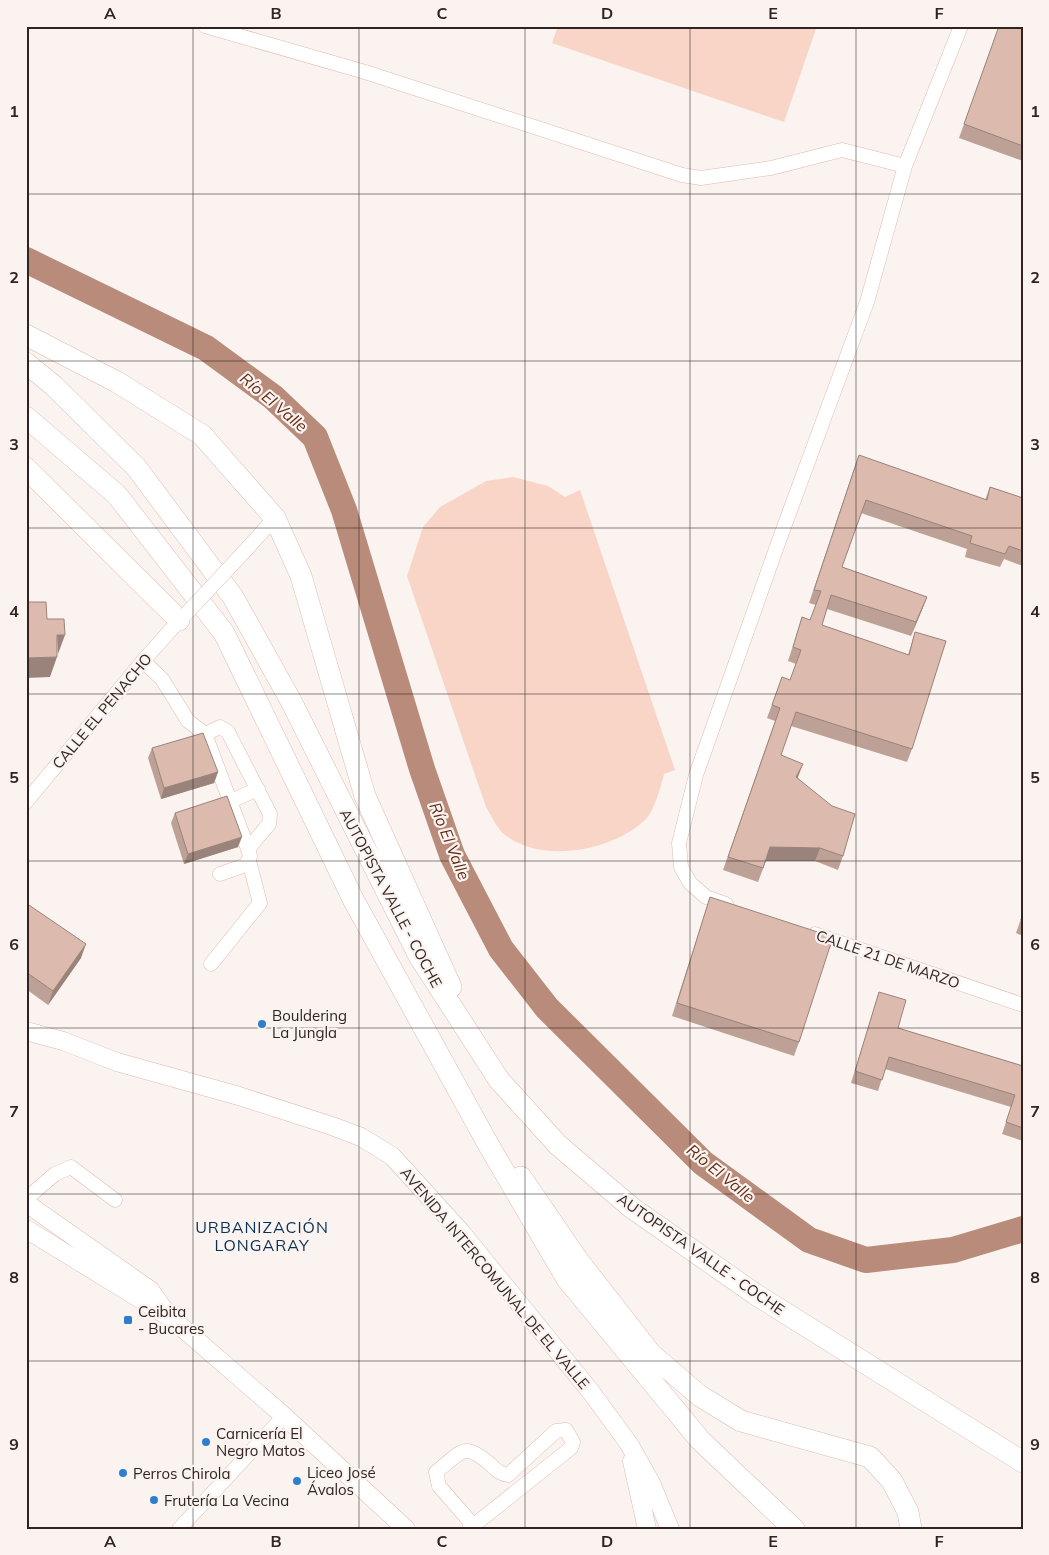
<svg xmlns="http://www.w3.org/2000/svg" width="1049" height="1555" viewBox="0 0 1049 1555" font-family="Mulish,sans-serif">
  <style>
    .green { fill: #f9d5c7 }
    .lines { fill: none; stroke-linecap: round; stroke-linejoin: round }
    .river { stroke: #b88b7a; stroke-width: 26 }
    .minor-casing { stroke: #ddbcaf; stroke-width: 15 }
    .major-casing { stroke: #ddbcaf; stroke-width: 19 }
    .highway-casing { stroke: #ddbcaf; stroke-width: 22 }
    .minor { stroke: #fff; stroke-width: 14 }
    .major { stroke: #fff; stroke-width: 18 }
    .highway { stroke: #fff; stroke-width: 21 }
    .minor-bridge-casing { stroke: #ddbcaf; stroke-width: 15; stroke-linecap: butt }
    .minor-bridge { stroke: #fff; stroke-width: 14 }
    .wall { fill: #bda196 }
    .shaded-wall { fill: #9a837a }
    .building { fill: #dcbbae; stroke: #9a837a }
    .grid { fill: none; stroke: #312420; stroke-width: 1; stroke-opacity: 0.55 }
    .poi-dot { fill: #2f7ecd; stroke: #faf3f0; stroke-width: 2 }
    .labels { text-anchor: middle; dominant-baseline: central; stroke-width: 4.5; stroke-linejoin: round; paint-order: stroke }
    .street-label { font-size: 15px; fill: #312420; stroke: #faf3f0 }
    .poi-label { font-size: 15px; fill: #312420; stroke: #faf3f0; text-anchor: start }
    .water-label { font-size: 16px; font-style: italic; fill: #642a12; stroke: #faf3f0 }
    .neighbourhood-label { font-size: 16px; letter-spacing: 1px; fill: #093056; stroke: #faf3f0 }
    .neatline { fill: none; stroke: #312420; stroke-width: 2 }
    .grid-label { font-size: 16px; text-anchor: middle; font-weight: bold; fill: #312420 }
  </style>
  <rect width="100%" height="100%" fill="#faf3f0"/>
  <path class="green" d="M558,26H817L784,122L552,43Z
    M513,477L548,486L565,497L580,490L675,770L664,774C661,786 654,812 645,820C612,851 543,864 505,835C497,829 491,815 486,807L407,576L423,527L440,507L486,481Z"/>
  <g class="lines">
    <path class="river" d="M26,260L206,348L273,397L315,437L344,510L422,769L452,855L501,949L547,1008L703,1163L809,1240L866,1260L953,1250L1023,1229"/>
    <defs>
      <path id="minor" d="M205,26L365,72L682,175L701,178L771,168L842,150L905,166
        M243,553L275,518
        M143,661L162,679L188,721L205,734L248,849L250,856L246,865L220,874
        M205,734L220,727L228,732L270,814L269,824L248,849
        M231,801L258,789
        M26,802L143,661L185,614
        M726,904L706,897L690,883L681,867L679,843L696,775L781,535L867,302L905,166L961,26
        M815,934L1023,1005
        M211,964L260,903L249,861
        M26,1199L55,1174L71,1167L115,1200
        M179,1529L284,1416
        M469,1529L571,1448L573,1442L566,1430L556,1431L508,1475C500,1474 496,1470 491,1465C463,1440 462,1452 436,1472L439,1486L473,1525"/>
      <path id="major" d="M26,1031L63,1041L117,1062L239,1096L332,1126L361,1137L392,1156L461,1232L591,1392L629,1444L651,1483L670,1529
        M26,1203L150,1290L165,1311
        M26,1229L171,1318L284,1416L406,1529
        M632,1461L647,1529"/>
      <path id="highway" d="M26,335L117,382L202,435L275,518L301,576L365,796L451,987
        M26,363L54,386L136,467L233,597L291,701L419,956L499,1080L558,1145L632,1208L755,1294L1023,1462
        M26,417L117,495L224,633L354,901L488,1144L567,1279L700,1440L794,1529
        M26,468L179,620
        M521,1177L577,1259L651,1354L700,1396L741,1421L870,1457L892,1481L908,1512L911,1529"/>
    </defs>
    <use href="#minor" class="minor-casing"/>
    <use href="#major" class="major-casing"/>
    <use href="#highway" class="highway-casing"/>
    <use href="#minor" class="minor"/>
    <use href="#major" class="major"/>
    <use href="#highway" class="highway"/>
    <defs>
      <path id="minor-bridge" d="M186,614L243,553"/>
    </defs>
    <use href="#minor-bridge" class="minor-bridge-casing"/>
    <use href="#minor-bridge" class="minor-bridge"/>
  </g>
  <path class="wall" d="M999,26H1023V161L959,138Z
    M854,469L985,500L990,487L1023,498V566L1004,559L1000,567L965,557L967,549L861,513L842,567L927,597L911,636L827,609L822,625L908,655L915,632L912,749L907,762L791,726L781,755L798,778L843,856L838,870L815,861H766L758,882L723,870L775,721L767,718L782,677L790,680L796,664L788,661L798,630L802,617L810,620L816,605L809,603Z
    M152,748L218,772L214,783L161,799L148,758Z
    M175,813L238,847L184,864L171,823Z
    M710,897L799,1042L794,1056L672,1016Z
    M26,903L81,958L48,1005L26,989Z
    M1023,913V936L1016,933Z
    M879,992L898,1028L1023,1066V1141L1002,1134L1011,1107L885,1069L878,1091L851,1083Z"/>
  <path class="shaded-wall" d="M927,597L922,610L911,636L916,622Z
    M57,635H65L58,654Z
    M57,657L50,677L26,678V658Z
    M803,764L798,777L791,790L796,777Z
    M218,772L214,783L161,799L164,788Z
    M242,837L238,847L184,864L188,854Z
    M770,847L820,848L815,861H765Z
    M86,944L81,958L48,1005L53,991Z"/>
  <path class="building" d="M999,26H1023V146L964,124Z
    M859,455L987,500L990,487L1023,498V551L1009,546L1005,554L970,543L972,536L866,500L842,567L927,597L916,622L831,595L822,625L909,655L915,632L946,641L912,749L796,712L781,755L803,764L796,777L832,806L855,814L843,856L820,848L770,847L763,868L728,857L780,708L772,705L782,677L790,680L801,650L793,647L802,617L810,620L821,591L814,590Z
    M26,602H46L47,619H64L65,635H57V657L26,658Z
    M203,733L218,772L164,788L152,748Z
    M227,796L242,837L188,854L175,813Z
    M710,897L833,937L799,1042L677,1003Z
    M26,903L86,944L53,991L26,972Z
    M1023,913V920H1021Z
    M879,992L906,1000L898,1028L1023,1066V1128L1006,1122L1015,1095L889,1057L882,1080L855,1071Z"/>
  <path class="grid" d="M193,26V1529M359,26V1529M525,26V1529M690,26V1529M856,26V1529M26,194H1023M26,361H1023M26,528H1023M26,694H1023M26,861H1023M26,1028H1023M26,1194H1023M26,1361H1023"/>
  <g class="poi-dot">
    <circle cx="262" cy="1024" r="5"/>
    <rect x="123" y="1315" width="10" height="10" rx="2.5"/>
    <circle cx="206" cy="1442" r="5"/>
    <circle cx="123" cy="1473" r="5"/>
    <circle cx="297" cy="1481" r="5"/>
    <circle cx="154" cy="1500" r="5"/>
  </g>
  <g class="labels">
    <g class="street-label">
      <text transform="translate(102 711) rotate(-50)">CALLE EL PENACHO</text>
      <text transform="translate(391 898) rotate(62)">AUTOPISTA VALLE - COCHE</text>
      <text transform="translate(888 959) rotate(19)">CALLE 21 DE MARZO</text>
      <text transform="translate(701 1254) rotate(35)">AUTOPISTA VALLE - COCHE</text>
      <text transform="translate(495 1278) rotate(50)">AVENIDA INTERCOMUNAL DE EL VALLE</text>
    </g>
    <g class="poi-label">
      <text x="272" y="1015">Bouldering<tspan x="272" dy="17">La Jungla</tspan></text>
      <text x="138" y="1311">Ceibita<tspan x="138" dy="17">- Bucares</tspan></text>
      <text x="216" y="1433">Carnicería El<tspan x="216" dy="17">Negro Matos</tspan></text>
      <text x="307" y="1472">Liceo José<tspan x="307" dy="17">Ávalos</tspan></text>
      <text x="133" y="1473">Perros Chirola</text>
      <text x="164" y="1500">Frutería La Vecina</text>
    </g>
    <g class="water-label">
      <text transform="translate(274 402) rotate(40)">Río El Valle</text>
      <text transform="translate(450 841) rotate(68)">Río El Valle</text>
      <text transform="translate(721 1173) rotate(39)">Río El Valle</text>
    </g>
    <g class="neighbourhood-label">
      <text x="262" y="1227">URBANIZACIÓN<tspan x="262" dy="18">LONGARAY</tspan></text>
    </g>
  </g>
  <rect width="1049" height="1555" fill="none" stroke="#faf3f0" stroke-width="55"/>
  <rect x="28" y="28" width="994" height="1500" class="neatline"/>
  <g class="grid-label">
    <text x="110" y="19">A</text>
    <text x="276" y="19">B</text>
    <text x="442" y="19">C</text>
    <text x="607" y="19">D</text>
    <text x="773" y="19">E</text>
    <text x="939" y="19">F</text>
    <text x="14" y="117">1</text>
    <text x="1035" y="117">1</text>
    <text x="14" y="283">2</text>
    <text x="1035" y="283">2</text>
    <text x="14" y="450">3</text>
    <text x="1035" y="450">3</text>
    <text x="14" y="617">4</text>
    <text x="1035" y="617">4</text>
    <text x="14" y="783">5</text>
    <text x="1035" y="783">5</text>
    <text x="14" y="950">6</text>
    <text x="1035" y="950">6</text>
    <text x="14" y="1117">7</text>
    <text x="1035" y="1117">7</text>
    <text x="14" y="1283">8</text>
    <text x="1035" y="1283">8</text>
    <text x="14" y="1450">9</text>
    <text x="1035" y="1450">9</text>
    <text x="110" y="1547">A</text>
    <text x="276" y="1547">B</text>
    <text x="442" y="1547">C</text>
    <text x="607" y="1547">D</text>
    <text x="773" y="1547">E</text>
    <text x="939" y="1547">F</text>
  </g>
</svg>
